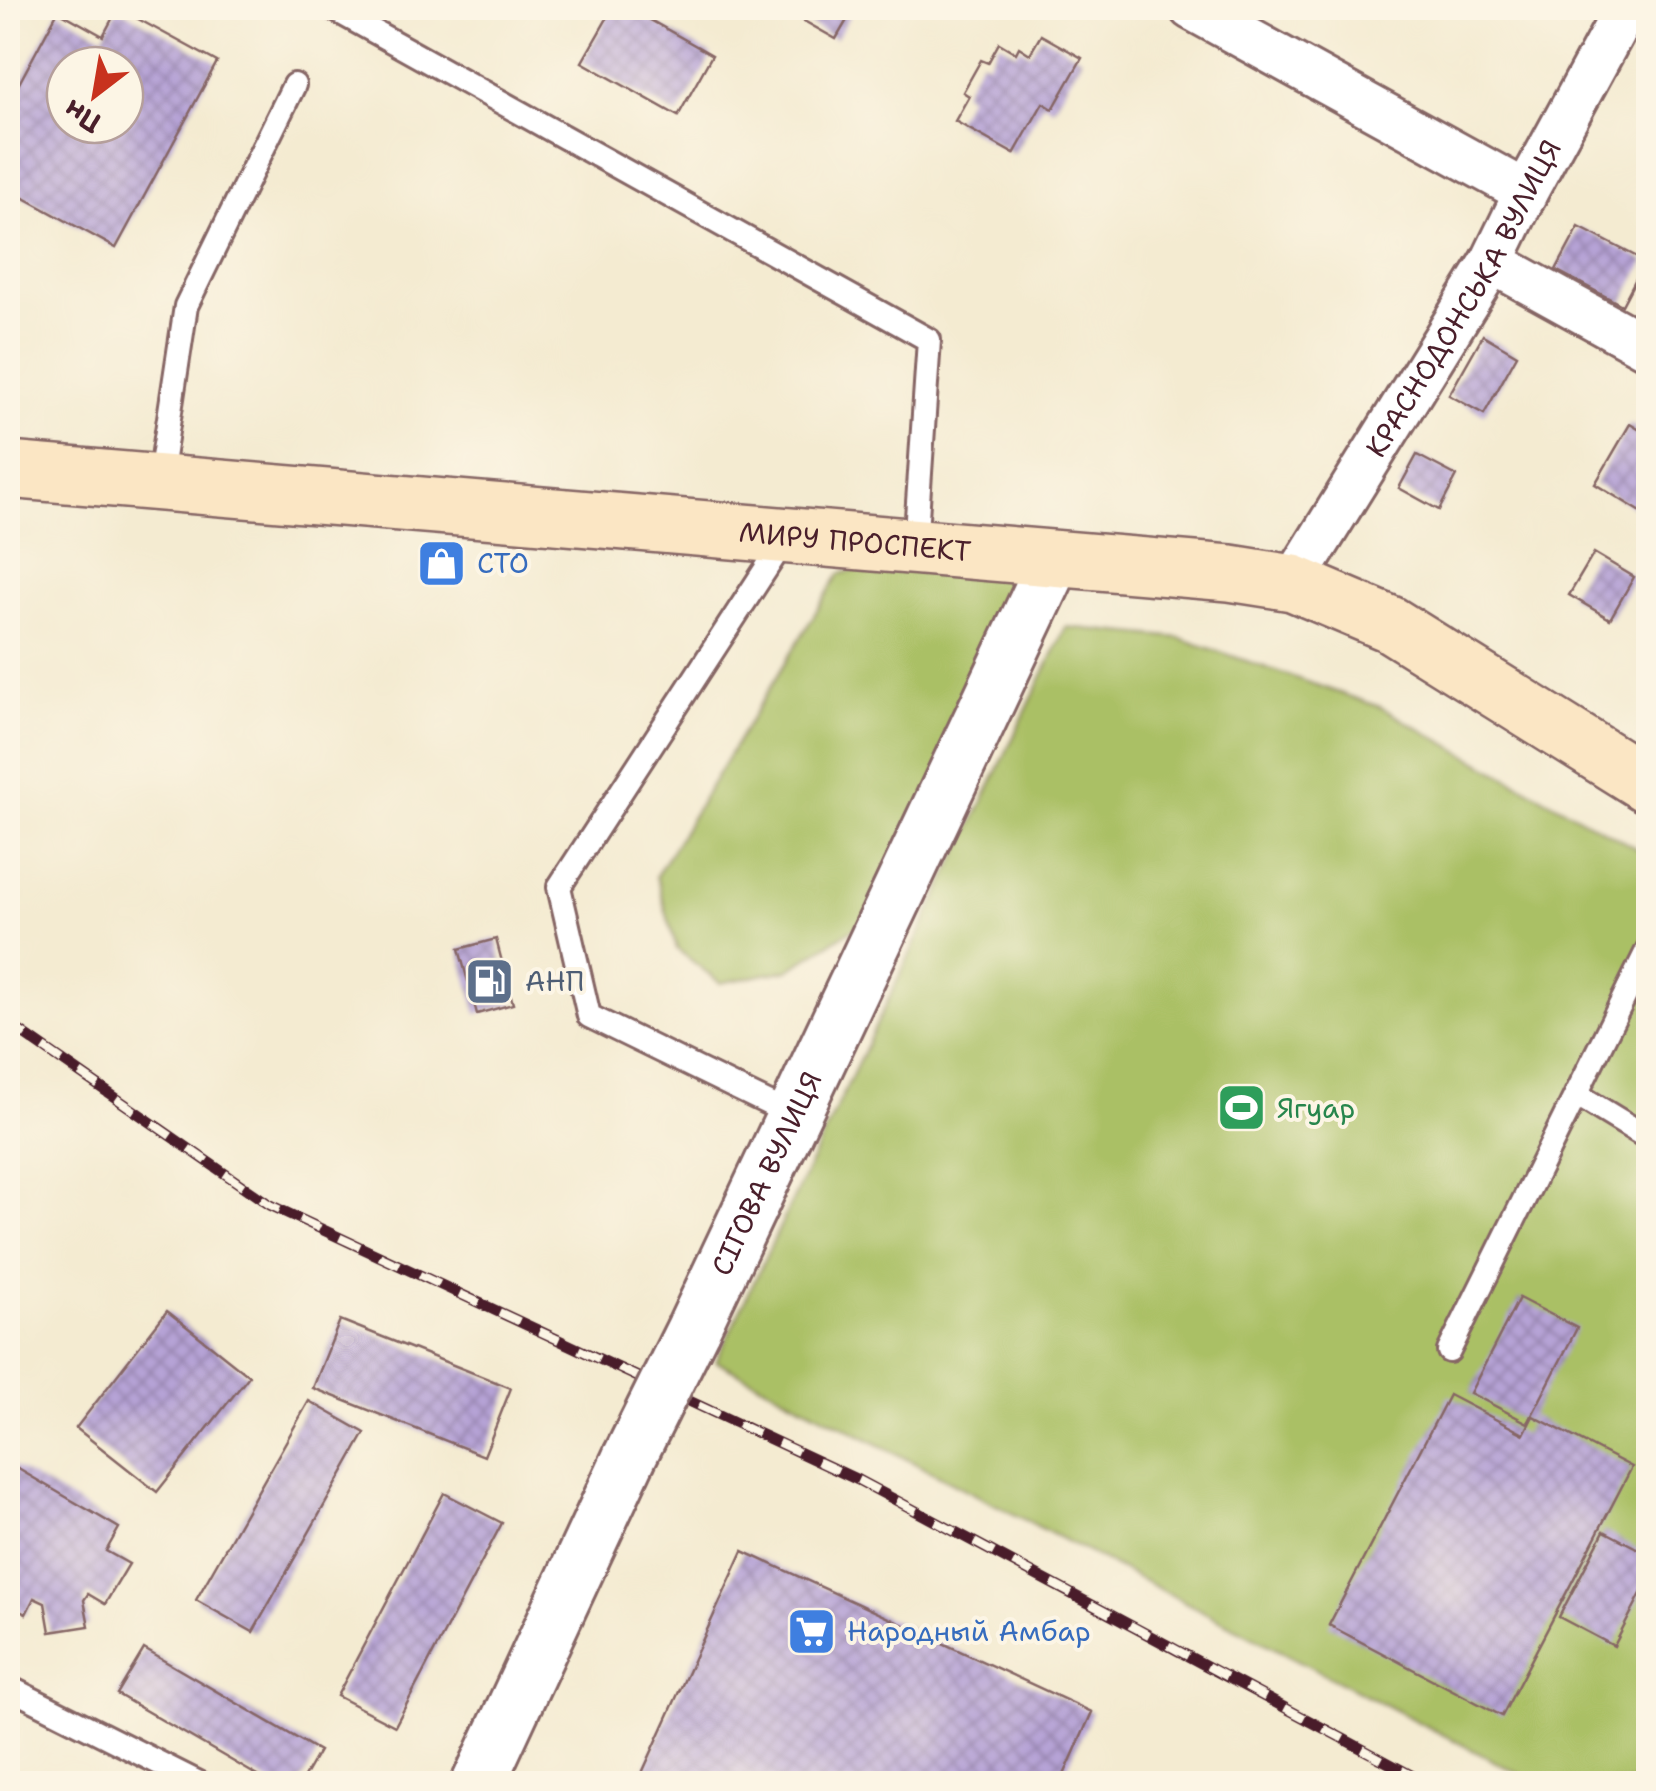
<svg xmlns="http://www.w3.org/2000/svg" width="1656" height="1791" viewBox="0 0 1656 1791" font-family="'Shantell Sans',sans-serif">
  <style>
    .grass { fill: #aac065; stroke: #7a7048; stroke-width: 2.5 }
    .building { fill: url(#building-cross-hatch); fill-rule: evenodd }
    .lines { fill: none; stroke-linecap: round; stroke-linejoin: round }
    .service-casing { stroke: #866665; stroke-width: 28 }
    .minor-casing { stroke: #866665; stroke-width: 48 }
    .tertiary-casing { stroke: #866665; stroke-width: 58 }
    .secondary-casing { stroke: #866665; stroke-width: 60 }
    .service { stroke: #fff; stroke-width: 22 }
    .minor { stroke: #fff; stroke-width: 42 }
    .tertiary { stroke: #fff; stroke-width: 52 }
    .secondary { stroke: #fbe6c4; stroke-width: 55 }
    .rail-casing { stroke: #4a1f2b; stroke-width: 11 }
    .rail { stroke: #fcf5e5; stroke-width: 8; stroke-dasharray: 22; stroke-linecap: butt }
    .tertiary-bridge-casing { stroke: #866665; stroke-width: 58; stroke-linecap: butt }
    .tertiary-bridge { stroke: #fff; stroke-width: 52 }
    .labels { text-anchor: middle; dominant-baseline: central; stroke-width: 8; stroke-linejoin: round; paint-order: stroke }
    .street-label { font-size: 28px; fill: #4a1f2b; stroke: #fcf5e5 }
    .shop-label { font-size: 28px; fill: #366cbe; stroke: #fcf5e5; text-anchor: start }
    .service-label { font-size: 28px; fill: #4e5e75; stroke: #fcf5e5; text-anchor: start }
    .leisure-label { font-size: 28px; fill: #27864d; stroke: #fcf5e5; text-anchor: start }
  </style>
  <defs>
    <pattern id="building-cross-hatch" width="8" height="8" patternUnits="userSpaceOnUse" patternTransform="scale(2.5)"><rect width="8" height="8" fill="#b6a3d6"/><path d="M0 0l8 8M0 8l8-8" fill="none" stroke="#9684ae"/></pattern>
  </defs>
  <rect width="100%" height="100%" fill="#fcf5e5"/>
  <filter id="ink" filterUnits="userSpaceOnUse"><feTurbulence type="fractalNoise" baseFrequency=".01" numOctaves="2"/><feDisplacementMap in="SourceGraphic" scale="20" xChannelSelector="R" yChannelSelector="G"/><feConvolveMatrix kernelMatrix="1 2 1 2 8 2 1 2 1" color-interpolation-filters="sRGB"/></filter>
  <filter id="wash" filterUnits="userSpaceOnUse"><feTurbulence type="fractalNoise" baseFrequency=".0048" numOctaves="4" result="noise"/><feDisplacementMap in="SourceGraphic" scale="40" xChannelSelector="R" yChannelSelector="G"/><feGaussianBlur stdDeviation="2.25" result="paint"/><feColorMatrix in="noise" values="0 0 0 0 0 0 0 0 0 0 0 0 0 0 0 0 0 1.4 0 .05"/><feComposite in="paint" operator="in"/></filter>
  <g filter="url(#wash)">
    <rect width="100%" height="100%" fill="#f4ebd1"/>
    <path class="grass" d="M892,560L1005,576L1028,618L895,902L788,970L720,983L677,949L656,876L839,574Z
      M1066,627L1180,638L1380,707L1648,855V1783H1537L716,1361Z"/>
    <g id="blocks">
      <path class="building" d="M118,8L217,62L116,248L8,189V104L58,11L103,36ZM65,65H125V125H65Z
        M613,8H629L712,55L678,116L582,62Z
        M781,8H854L836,39Z
        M1041,35L1082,58L1053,109L1043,103L1014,154L955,121L969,96L963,92L981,60L988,63L999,43L1016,53L1019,47L1030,54Z
        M1579,227L1645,261L1622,305L1556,270Z
        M1483,335L1517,355L1484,414L1449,395Z
        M1630,424L1648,435V516L1595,484Z
        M1417,455L1457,476L1439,510L1399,488Z
        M1594,553L1634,577L1610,619L1569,595Z
        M496,939L513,1004L477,1014L459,949Z
        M1519,1298L1577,1328L1528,1423L1470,1393Z
        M167,1311L249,1376L157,1492L76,1428Z
        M340,1320L511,1388L484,1456L313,1388Z
        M1449,1395L1524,1434L1533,1416L1632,1467L1502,1716L1329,1625Z
        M309,1401L365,1433L253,1632L196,1600Z
        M8,1463L119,1528L106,1551L129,1564L105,1604L88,1594L84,1600L89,1626L50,1632L45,1603L34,1598L26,1614L8,1605Z
        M444,1493L502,1523L395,1726L337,1696Z
        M1604,1531L1648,1554V1580L1614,1646L1559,1617Z
        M743,1551L1092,1712L1060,1784H637Z
        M144,1649L319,1751L300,1784H272L117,1694Z"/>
    </g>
  </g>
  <g filter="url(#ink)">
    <use href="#blocks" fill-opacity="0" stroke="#866665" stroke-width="2.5"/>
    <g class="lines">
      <defs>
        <path id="service" d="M332,8L929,340L915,547
          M159,484L186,306L294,85
          M786,538L559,887L589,1016L794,1116
          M1576,1094L1648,1138
          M1449,1351L1648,949
          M8,1687L201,1784"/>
        <g id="minor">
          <path d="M1191,8L1526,192"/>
          <path d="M1492,262L1648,348"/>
          <path id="s1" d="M1293,583L1492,262L1526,192L1626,8"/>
        </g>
        <g id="tertiary">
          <path id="s2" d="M693,1329L1055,560"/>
          <path d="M478,1784L629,1458"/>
        </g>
        <g id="secondary">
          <path id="s3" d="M8,470L1230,573L1293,583L1390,624L1648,785"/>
        </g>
      </defs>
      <use href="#service" class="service-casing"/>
      <use href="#minor" class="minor-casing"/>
      <use href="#tertiary" class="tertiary-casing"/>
      <use href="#secondary" class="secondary-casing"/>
      <use href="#service" class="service"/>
      <use href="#minor" class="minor"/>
      <use href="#tertiary" class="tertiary"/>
      <use href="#secondary" class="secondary"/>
      <defs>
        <path id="rail" d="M8,1023L270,1205L858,1480L1428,1784"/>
      </defs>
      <use href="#rail" class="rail-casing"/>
      <use href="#rail" class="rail"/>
      <defs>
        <path id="tertiary-bridge" d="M629,1458L693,1329"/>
      </defs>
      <use href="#tertiary-bridge" class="tertiary-bridge-casing"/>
      <use href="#tertiary-bridge" class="tertiary-bridge"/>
    </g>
  </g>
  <defs>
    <symbol id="shop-square" viewBox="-11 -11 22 22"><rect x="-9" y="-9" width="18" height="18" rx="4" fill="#3f7fe0" stroke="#fcf5e5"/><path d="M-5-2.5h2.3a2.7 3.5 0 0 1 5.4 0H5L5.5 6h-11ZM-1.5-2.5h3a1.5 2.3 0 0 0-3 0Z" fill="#fff"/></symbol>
    <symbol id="fuel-square" viewBox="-11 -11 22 22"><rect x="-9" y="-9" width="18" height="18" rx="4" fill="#5c6f8a" stroke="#fcf5e5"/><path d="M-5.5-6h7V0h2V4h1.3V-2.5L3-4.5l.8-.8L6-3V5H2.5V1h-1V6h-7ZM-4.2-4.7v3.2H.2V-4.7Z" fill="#fff"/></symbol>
    <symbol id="stadium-square" viewBox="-11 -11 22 22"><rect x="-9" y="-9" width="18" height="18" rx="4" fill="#2e9e5b" stroke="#fcf5e5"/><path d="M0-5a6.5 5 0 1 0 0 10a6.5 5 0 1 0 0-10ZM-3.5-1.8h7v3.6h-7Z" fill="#fff"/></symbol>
    <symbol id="supermarket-square" viewBox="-11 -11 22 22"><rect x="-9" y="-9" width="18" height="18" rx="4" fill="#3f7fe0" stroke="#fcf5e5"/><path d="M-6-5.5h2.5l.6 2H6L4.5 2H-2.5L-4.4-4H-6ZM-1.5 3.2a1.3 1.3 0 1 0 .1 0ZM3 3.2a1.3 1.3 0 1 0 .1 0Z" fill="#fff"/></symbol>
  </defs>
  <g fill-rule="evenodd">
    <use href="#shop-square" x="414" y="536" width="55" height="55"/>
    <use href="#fuel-square" x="462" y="954" width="55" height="55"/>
    <use href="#stadium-square" x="1214" y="1080" width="55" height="55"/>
    <use href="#supermarket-square" x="784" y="1604" width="55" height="55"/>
  </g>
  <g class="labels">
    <g class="street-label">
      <text stroke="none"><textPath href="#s1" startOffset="332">КРАСНОДОНСЬКА ВУЛИЦЯ</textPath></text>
      <text stroke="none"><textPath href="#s3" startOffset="850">МИРУ ПРОСПЕКТ</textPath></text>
      <text stroke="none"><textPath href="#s2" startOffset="172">СІГОВА ВУЛИЦЯ</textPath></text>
    </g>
    <g class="shop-label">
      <text x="477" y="563">СТО</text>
      <text x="847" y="1631">Народный Амбар</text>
    </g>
    <g class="service-label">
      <text x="525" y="981">АНП</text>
    </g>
    <g class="leisure-label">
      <text x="1277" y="1108">Ягуар</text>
    </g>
  </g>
  <rect width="1656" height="1791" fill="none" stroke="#fcf5e5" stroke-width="40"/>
  <g transform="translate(95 95) rotate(211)"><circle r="48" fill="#fcf5e5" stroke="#b59f9b" stroke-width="2.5"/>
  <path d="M0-8L18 38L0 25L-18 38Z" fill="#c8321e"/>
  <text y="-15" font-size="28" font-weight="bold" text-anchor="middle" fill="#4a1f2b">Пн</text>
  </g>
</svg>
